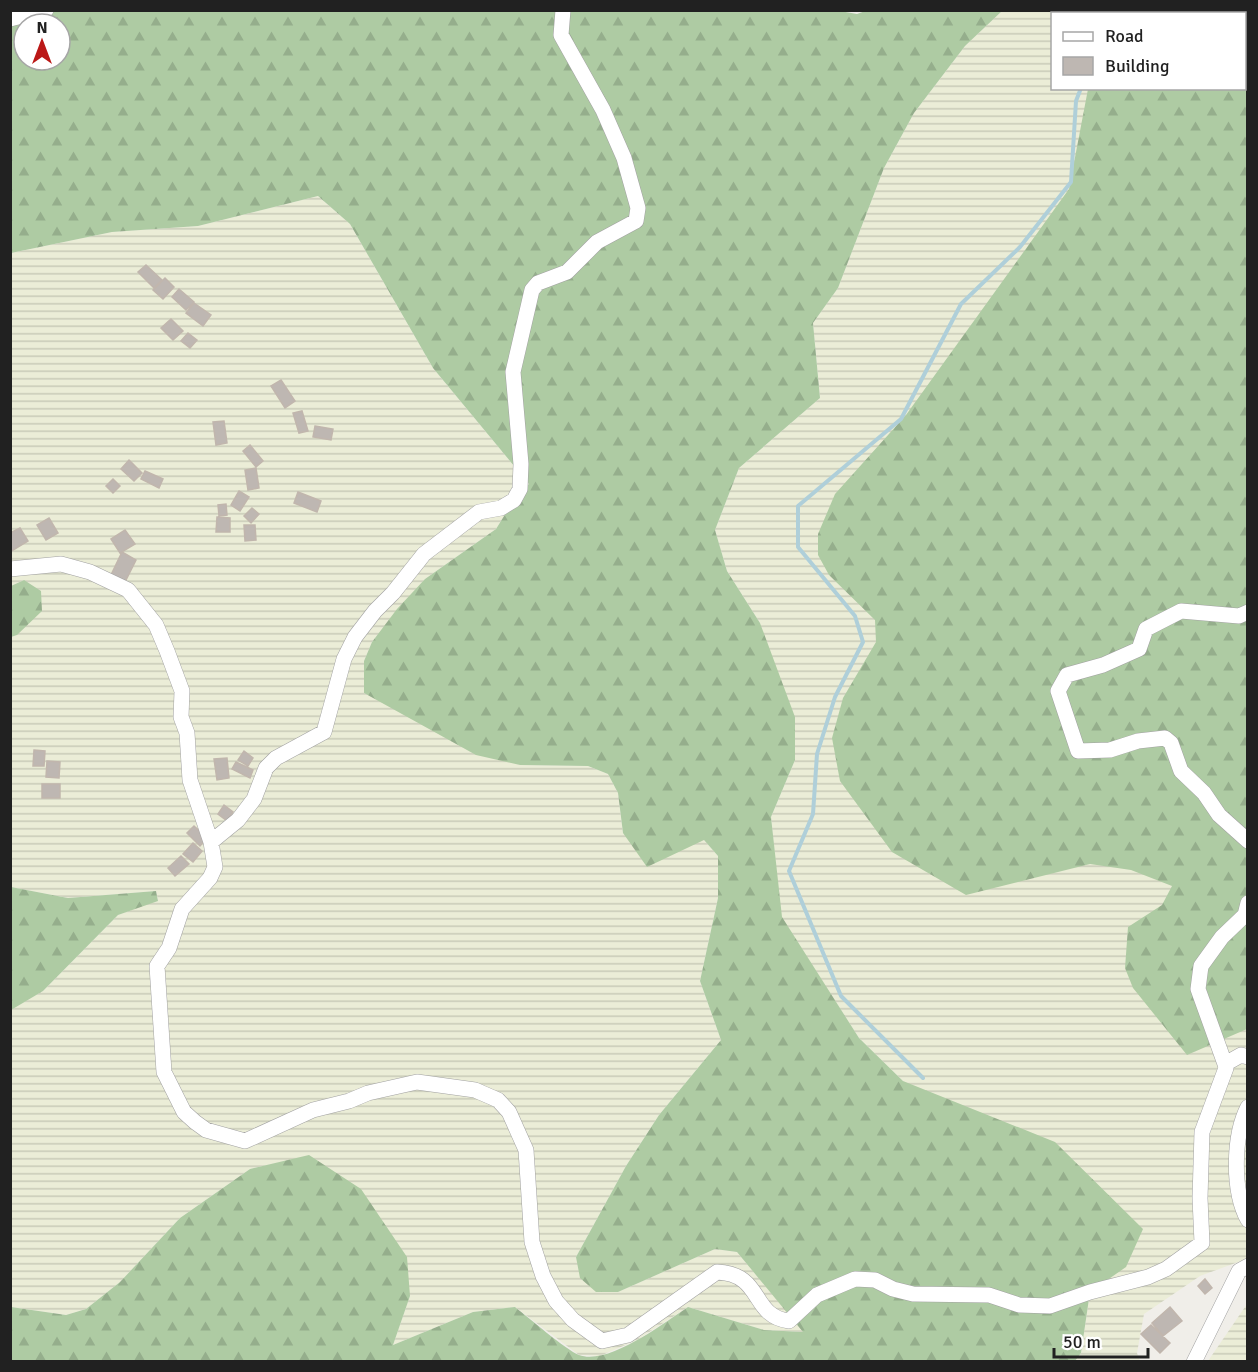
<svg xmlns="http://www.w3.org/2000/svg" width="1258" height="1372" viewBox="0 0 1258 1372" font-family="Signika,sans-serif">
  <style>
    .farmland { fill: url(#farmland-rules); fill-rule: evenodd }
    .forest { fill: url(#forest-firs); fill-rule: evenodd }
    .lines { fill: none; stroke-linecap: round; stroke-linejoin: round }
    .stream { stroke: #afcfd9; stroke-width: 4 }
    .building { fill: #beb7b2; stroke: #c1b6ad; stroke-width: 1.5 }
    .minor-casing { stroke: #a2a2a2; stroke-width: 16 }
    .minor { stroke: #fff; stroke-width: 15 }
  </style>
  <defs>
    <pattern id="farmland-rules" width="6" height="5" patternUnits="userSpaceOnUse" patternTransform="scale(1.5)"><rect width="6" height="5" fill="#ebedd7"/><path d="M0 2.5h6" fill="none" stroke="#c9cbb8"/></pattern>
    <pattern id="forest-firs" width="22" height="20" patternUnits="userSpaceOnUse" patternTransform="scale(1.5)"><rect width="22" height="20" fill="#aecba3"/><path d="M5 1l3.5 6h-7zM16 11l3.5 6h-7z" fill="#95ae8c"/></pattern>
  </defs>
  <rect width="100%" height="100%" fill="#f0eee9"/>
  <path class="farmland" d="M1002,11H1247V1262L1241,1261L1200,1276L1144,1314L1137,1353L1140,1361H1075L1081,1353L1090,1292L903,1081L859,1038L781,917L771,817L795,760L760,623L727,571L715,530L739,468L820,398L813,323L838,288L884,168L914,113L965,46ZM1052,14H1244V88H1052Z
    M318,196L350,224L433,368L529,484L514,500L496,529L425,579L372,642L364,661V693L520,765L588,766L608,774L618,793L623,833L704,840L718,856V898L700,981L721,1040L659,1115L626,1166L576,1257L618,1292L715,1249L737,1252L804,1332L764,1330L688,1307L637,1340L600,1356L579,1355L515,1307L473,1312L393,1345L410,1296L309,1156L250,1169L180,1218L120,1282L86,1309L66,1315L11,1307L10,1010L43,991L118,915L158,900L156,891L68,898L11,887V637L17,635L24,580L11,586V253L112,232L198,226Z
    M1247,1304V1361H1208Z"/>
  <path class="forest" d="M834,10L857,14L868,10L1002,11L965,46L914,113L884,168L838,288L813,323L820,398L739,468L715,530L727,571L760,623L795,717V760L771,817L782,917L859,1038L903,1081L1055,1142L1143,1229L1126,1267L1090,1292L1081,1353L1075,1361H11V1307L66,1315L86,1309L120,1282L180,1218L250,1169L309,1155L361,1189L407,1257L410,1296L393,1345L473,1312L515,1307C528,1317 566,1350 579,1355C608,1366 664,1323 688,1307L764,1330L803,1332L737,1252L715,1249L618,1292H596L580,1278L576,1257L626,1166L659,1115L721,1040L700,981L718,898V856L704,840L647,867L623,833L618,793L608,774L588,766L520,765L476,755L364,693V661L372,642L397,609L425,579L496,529L514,500L529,484L433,368L350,224L318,196L198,226L112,232L11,253V11ZM24,24H60V60H24Z
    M1118,11H1247V1029L1187,1055L1133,988L1125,968L1128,927L1162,905L1172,886L1131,870L1090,864L966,895L892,852L840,781L832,738L843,698L876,642L875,620L829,575L818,555V534L835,494L906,415L1069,189L1088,89L1244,88V14L1116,13Z
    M24,580L41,591L42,611L17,635L11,637V586Z
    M11,887L68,898L156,891L158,901L118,915L43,991L11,1010Z"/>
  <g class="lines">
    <path class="stream" d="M1111,14L1112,10
      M923,1078L841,996L789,871L813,814L817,754L835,697L863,642L855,616L798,547V506L901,419L961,304L1020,247L1071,182L1076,101L1081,88"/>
  </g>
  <path class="building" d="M146,265L162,280L154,288L138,272Z
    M165,278L174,287L163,299L153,290Z
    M179,289L194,302L186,310L172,297Z
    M194,303L211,315L203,326L186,313Z
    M171,319L183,331L173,340L161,328Z
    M188,333L197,340L190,348L181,341Z
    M281,380L295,401L285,408L271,386Z
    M302,411L308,431L299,433L293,413Z
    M224,421L227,443L216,445L213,422Z
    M315,426L333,429L331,440L313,437Z
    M250,445L263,461L256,467L243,451Z
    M129,460L142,473L134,481L121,469Z
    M256,468L259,488L248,490L245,470Z
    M145,471L163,479L159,488L141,479Z
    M113,479L120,486L113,493L106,486Z
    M239,491L249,497L240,511L231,505Z
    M298,492L321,501L317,512L294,503Z
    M226,504L227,515L219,516L218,505Z
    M252,508L259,514L251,523L244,516Z
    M217,517L230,518V532H216Z
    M49,518L58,533L46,540L37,525Z
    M244,525H255L256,540L245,541Z
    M20,528L28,541L10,552V533Z
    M125,530L135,544L120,553L111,539Z
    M122,552L136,560L125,582L111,575Z
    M34,750L45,751L44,766H33Z
    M244,751L253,758L248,766L238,760Z
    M227,758L229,778L217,780L214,759Z
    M47,761L60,762L59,778L46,777Z
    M236,762L253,770L250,778L232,769Z
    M42,784H60V798H42Z
    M224,805L233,812L227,821L218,814Z
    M194,826L207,838L200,846L187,833Z
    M193,843L202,851L193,862L183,854Z
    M181,856L189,864L175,876L168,868Z
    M1205,1279L1212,1288L1205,1294L1198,1286Z
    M1170,1307L1182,1321L1163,1336L1152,1323Z
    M1151,1325L1170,1343L1160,1353L1141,1334Z"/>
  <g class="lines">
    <defs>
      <path id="minor" d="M10,19L46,10
        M10,569L61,564L90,572L128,590L156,625L167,651L182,691L181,717L187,733L190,780L211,842L215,867L210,878L182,909L169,948L157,966L164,1072L184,1112L195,1122L206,1130L245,1141L313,1110L349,1101L368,1093L417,1082L475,1090L498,1100L509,1112L526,1150L532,1242L543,1276L556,1301L573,1320L602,1341L628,1335L717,1272C764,1274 750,1316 789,1321L817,1295L855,1279L875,1280L893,1289L913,1294L989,1295L1019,1305L1050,1306L1090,1292L1148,1277L1166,1269L1202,1243L1200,1198L1202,1132L1226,1068L1225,1064L1241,1055L1248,1057
        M1248,612L1239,616L1181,611L1146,629L1139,649L1103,665L1067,675L1058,691L1078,751L1110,750L1138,741L1165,738L1171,743L1181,771L1204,793L1219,815L1248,841
        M211,842L238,820L254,799L266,768L276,758L324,732L344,659L355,637L375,611L393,593L424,554L479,512L501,508L514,500L520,489L521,464L513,372L532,290L538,283L567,272L597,242L636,221L638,208L624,158L603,110L561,35L563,10
        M1225,1064L1198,989L1201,966L1222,937L1245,915L1248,903
        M1248,1107C1233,1136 1232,1191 1248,1220
        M1194,1362L1239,1271L1248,1266"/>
    </defs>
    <use href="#minor" class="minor-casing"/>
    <use href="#minor" class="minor"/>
  </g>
  <rect width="1258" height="1372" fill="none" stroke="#212121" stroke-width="24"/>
  <rect x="1051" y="12" width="195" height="78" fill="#ffffff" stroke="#a6a6a6" stroke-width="1.5"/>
  <rect x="1063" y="32" width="30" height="9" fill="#ffffff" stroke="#a6a6a6" stroke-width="1.5"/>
  <text x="1105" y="42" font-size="18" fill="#212121">Road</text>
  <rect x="1063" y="57" width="30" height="18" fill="#beb7b2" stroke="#a6a6a6" stroke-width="1.5"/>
  <text x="1105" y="72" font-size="18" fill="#212121">Building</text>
  <g transform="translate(42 42)"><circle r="28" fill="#ffffff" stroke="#a6a6a6" stroke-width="1.5"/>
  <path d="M0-4.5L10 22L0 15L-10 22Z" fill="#bb1817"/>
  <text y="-9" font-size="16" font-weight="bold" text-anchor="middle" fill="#212121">N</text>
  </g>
  <path d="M1054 1348v9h94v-9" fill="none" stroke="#212121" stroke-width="3"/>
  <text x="1063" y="1348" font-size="18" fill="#212121" stroke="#ffffff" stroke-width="4.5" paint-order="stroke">50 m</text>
</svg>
